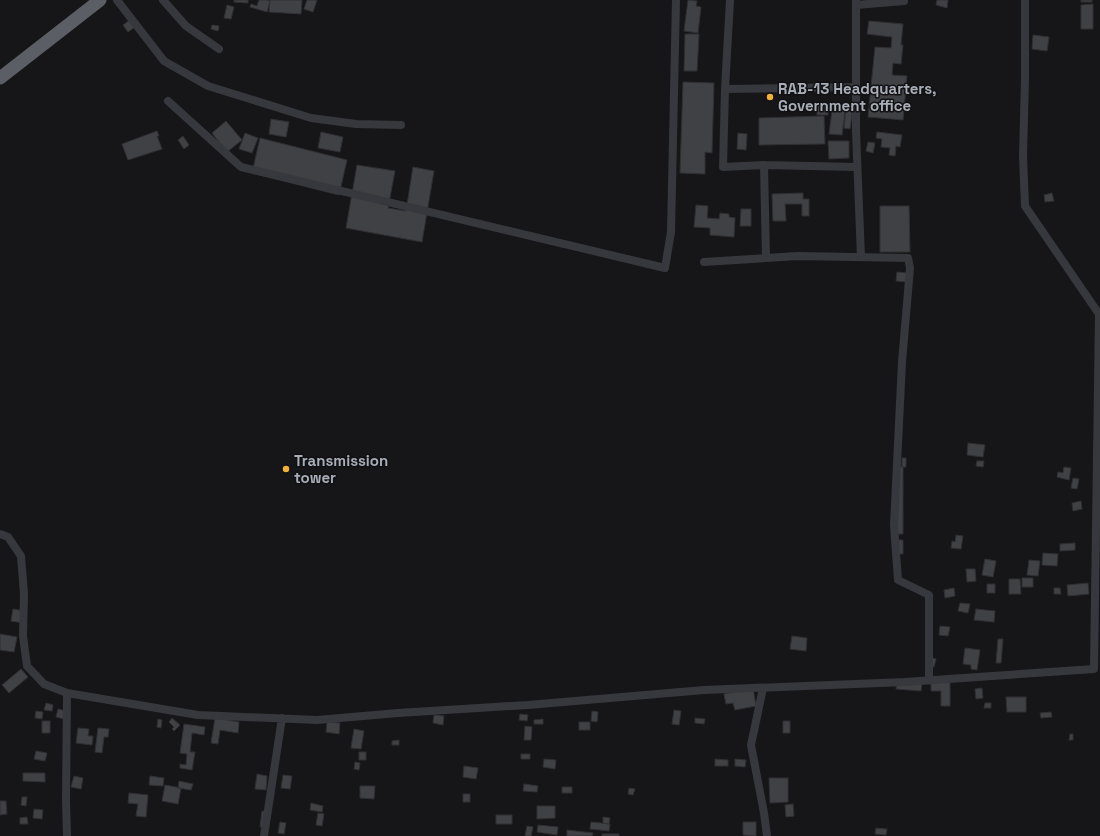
<svg xmlns="http://www.w3.org/2000/svg" width="1100" height="836" viewBox="0 0 1100 836" font-family="'Space Grotesk',sans-serif">
  <style>
    .building { fill: #404145; stroke: #303034 }
    .lines { fill: none; stroke-linecap: round; stroke-linejoin: round }
    .minor { stroke: #37383d; stroke-width: 8 }
    .trunk { stroke: #5b5e65; stroke-width: 13 }
    .poi-dot { fill: #f2b134; stroke: #111113; stroke-width: 1.5 }
    .labels { text-anchor: middle; dominant-baseline: central; stroke-width: 3; stroke-linejoin: round; paint-order: stroke }
    .poi-label { font-size: 15px; font-weight: bold; fill: #a8adb8; stroke: #111113; text-anchor: start }
  </style>
  <rect width="100%" height="100%" fill="#161618"/>
  <path class="building" d="M234,0H248V3L234,2Z
    M259,0H266L270,1L267,12L250,7L251,4L257,6Z
    M270,0H302L301,14L269,12Z
    M307,0H317L313,12L304,9Z
    M688,0L697,1L696,6L701,7L698,33L684,31Z
    M937,0H948L947,8L936,5Z
    M1081,0H1092V2H1081Z
    M1093,4V29H1081V5Z
    M227,5L234,7L231,19L224,18Z
    M130,20L135,27L128,32L123,25Z
    M869,21L903,24L901,45H903L901,64L893,63L892,75L907,76L903,120L868,117L875,47L891,48L892,37L867,34Z
    M212,25L219,26L218,31L211,29Z
    M685,34H699L697,71H684Z
    M1033,35L1049,37L1047,51L1032,49Z
    M683,82L714,83L712,153L705,152V174L680,173Z
    M833,103L846,104L842,135L829,134Z
    M817,106H828V115H817Z
    M846,107L853,108L850,129L844,128Z
    M824,116L825,144L759,145V118Z
    M271,119L289,122L286,137L269,134Z
    M226,121L242,140L227,152L212,133Z
    M157,131L159,136H157L162,149L128,160L122,144Z
    M321,132L343,137L340,152L318,148Z
    M877,132L902,135L900,147L896,146L895,156L889,155L890,148L881,147L882,139L876,138Z
    M245,133L258,138L252,153L239,149Z
    M738,133L747,134L746,150L737,149Z
    M183,136L189,145L184,149L178,140Z
    M260,138L347,160L339,195L252,173Z
    M828,141H849V158L829,159Z
    M868,142L875,143L873,153L866,151Z
    M357,165L395,171L388,208L406,211L413,167L434,171L422,242L346,228Z
    M803,193V199H809V216H802V204H785L786,221H773L772,194Z
    M1052,193L1054,201L1045,202L1044,195Z
    M696,205L708,206L707,218L719,219L720,213L729,214V217L735,218L734,237L710,235V228L694,227Z
    M880,206H909L910,252H880Z
    M741,209H751V226H740Z
    M897,272L908,273L907,282L896,281Z
    M968,443L985,445L983,457L967,455Z
    M902,458H906V467H902Z
    M977,461H984L983,467L976,466Z
    M895,467H903V534H895Z
    M1064,467L1071,468L1069,480L1057,477L1058,472L1063,473Z
    M1073,478L1079,479L1077,489L1071,488Z
    M1081,501L1082,509L1073,511L1072,503Z
    M956,535L963,536L961,549L951,548L952,541L955,542Z
    M896,540H903V554H896Z
    M1075,543V550L1060,551V544Z
    M1043,553L1058,554L1057,566L1042,565Z
    M985,559L996,561L993,577L982,575Z
    M1029,560L1040,561L1038,576L1027,575Z
    M966,569H975L976,581L967,582Z
    M1022,578H1033V587H1022Z
    M1009,579H1020L1021,594H1009Z
    M1088,583L1089,594L1068,596L1067,585Z
    M987,584H995V593H987Z
    M954,588L955,596L945,598L944,590Z
    M1054,588H1060L1061,594H1054Z
    M960,603L970,604L968,613L958,611Z
    M13,609L25,611L23,623L11,621Z
    M976,609L995,611L994,622L974,620Z
    M940,626L950,627L948,636L939,635Z
    M0,634L17,637L14,652L0,650Z
    M792,636L807,638L806,651L790,649Z
    M998,639H1003L1001,663H996Z
    M965,648L980,650L977,670L971,669V665L963,664Z
    M928,657L936,659L934,667L927,665Z
    M21,669L28,677L9,693L2,685Z
    M897,681L922,683L921,691L896,689Z
    M950,682V706H941V691H931V683Z
    M753,688L756,706L735,710L733,703L726,704L724,694Z
    M982,688L983,698L976,699L975,689Z
    M1006,697H1026V712H1007Z
    M46,703L53,705L52,711L44,710Z
    M985,703H991V708H984Z
    M58,709L66,711L64,719L56,717Z
    M674,710L681,711L679,725L672,724Z
    M36,711L43,712L42,719L35,718Z
    M592,711L598,712L597,722L591,721Z
    M1051,712L1052,717L1041,718L1040,713Z
    M520,714L528,715L527,721L519,720Z
    M434,715L444,716L443,725L433,723Z
    M172,718L180,725L174,731L172,729L174,727L169,722Z
    M215,718L239,722L238,733L220,730L218,744L211,743Z
    M695,718L705,719L704,724L695,723Z
    M158,719L162,720L161,728L157,727Z
    M543,719V724H534V720Z
    M42,721H50V733H42Z
    M783,721H790V733H783Z
    M327,722L340,723L339,734L326,732Z
    M579,722H590V730H579Z
    M184,724L205,727L204,735L192,733L190,752H195L192,770L180,768V764L186,765L187,754L180,753Z
    M525,726L532,727L531,740H524Z
    M78,728L89,729L88,736H93L92,745L76,743Z
    M98,728L109,729L108,737H104L102,753L95,752Z
    M354,729L364,731L361,749L351,748Z
    M1070,734H1073V740H1069Z
    M399,740V745H392V741Z
    M36,751L47,753L45,761L34,759Z
    M359,752H366V760H359Z
    M521,754H530V759H521Z
    M544,759L556,760L555,769L543,767Z
    M715,759L728,760V766H715Z
    M735,759L746,760L745,767L735,766Z
    M355,762L360,763L359,770L354,769Z
    M464,766L478,768L476,779L463,777Z
    M23,773H45V782L23,781Z
    M257,774L267,776L266,790L255,789Z
    M283,775L292,776L290,789L281,788Z
    M74,776L83,778L81,789L71,787Z
    M150,776L164,778L163,786L149,785Z
    M769,778H788V802L770,803Z
    M179,781L193,784L191,790L178,788Z
    M524,784L538,786L537,792L523,791Z
    M165,785L181,788L178,804L162,801Z
    M360,786H375L374,799L360,798Z
    M562,787H572V793H562Z
    M629,788L635,789L633,795L628,794Z
    M129,793L148,795L146,817L136,816L138,804L128,803Z
    M463,794H470V802H463Z
    M22,797H27L26,806L21,805Z
    M0,801H6L7,814L0,815Z
    M311,803L323,806L322,812L310,810Z
    M793,804L794,816L786,817L785,805Z
    M537,806H555V818L537,819Z
    M34,809L43,810L42,819L33,818Z
    M262,811L271,812L268,828L260,827Z
    M318,813L324,814L322,826L316,825Z
    M496,815H512V824H496Z
    M27,817L28,824H20V818Z
    M603,817L610,818L609,824L603,823Z
    M280,822L286,823L284,834L278,833Z
    M591,822L610,824L609,831L590,829Z
    M743,822H756V836L743,835Z
    M538,825L558,827L557,835L537,832Z
    M527,826L533,827L531,836H525Z
    M876,828L887,829L886,835L875,834Z
    M567,830L593,833L592,836H567Z
    M602,834H619V836H602Z"/>
  <g class="lines">
    <path class="minor" d="M117,0L164,61L208,86L311,118L356,124L401,125
      M163,0L186,26L219,49
      M730,0L725,89L723,167L764,165L766,258
      M856,0V131L861,257
      M856,5L904,1
      M725,89L856,87
      M168,101L241,167L665,268L671,232L676,0
      M764,165L857,167
      M704,262L798,256L908,258L910,268L902,362L894,525L898,580L929,595V680
      M0,534L8,537L21,556L24,594L23,636L27,666L44,684L67,693L66,801L67,836
      M763,688L751,745L764,813L767,836
      M67,693L198,715L317,720L398,713L528,705L704,690L905,682L1094,669L1099,314L1025,206L1023,156L1025,79V0
      M264,836L282,718"/>
    <path class="trunk" d="M0,78L100,0"/>
  </g>
  <g class="poi-dot">
    <circle cx="770" cy="97" r="4"/>
    <circle cx="286" cy="469" r="4"/>
  </g>
  <g class="labels">
    <g class="poi-label">
      <text x="778" y="88">RAB-13 Headquarters,<tspan x="778" dy="17">Government office</tspan></text>
      <text x="294" y="460">Transmission<tspan x="294" dy="17">tower</tspan></text>
    </g>
  </g>
</svg>
